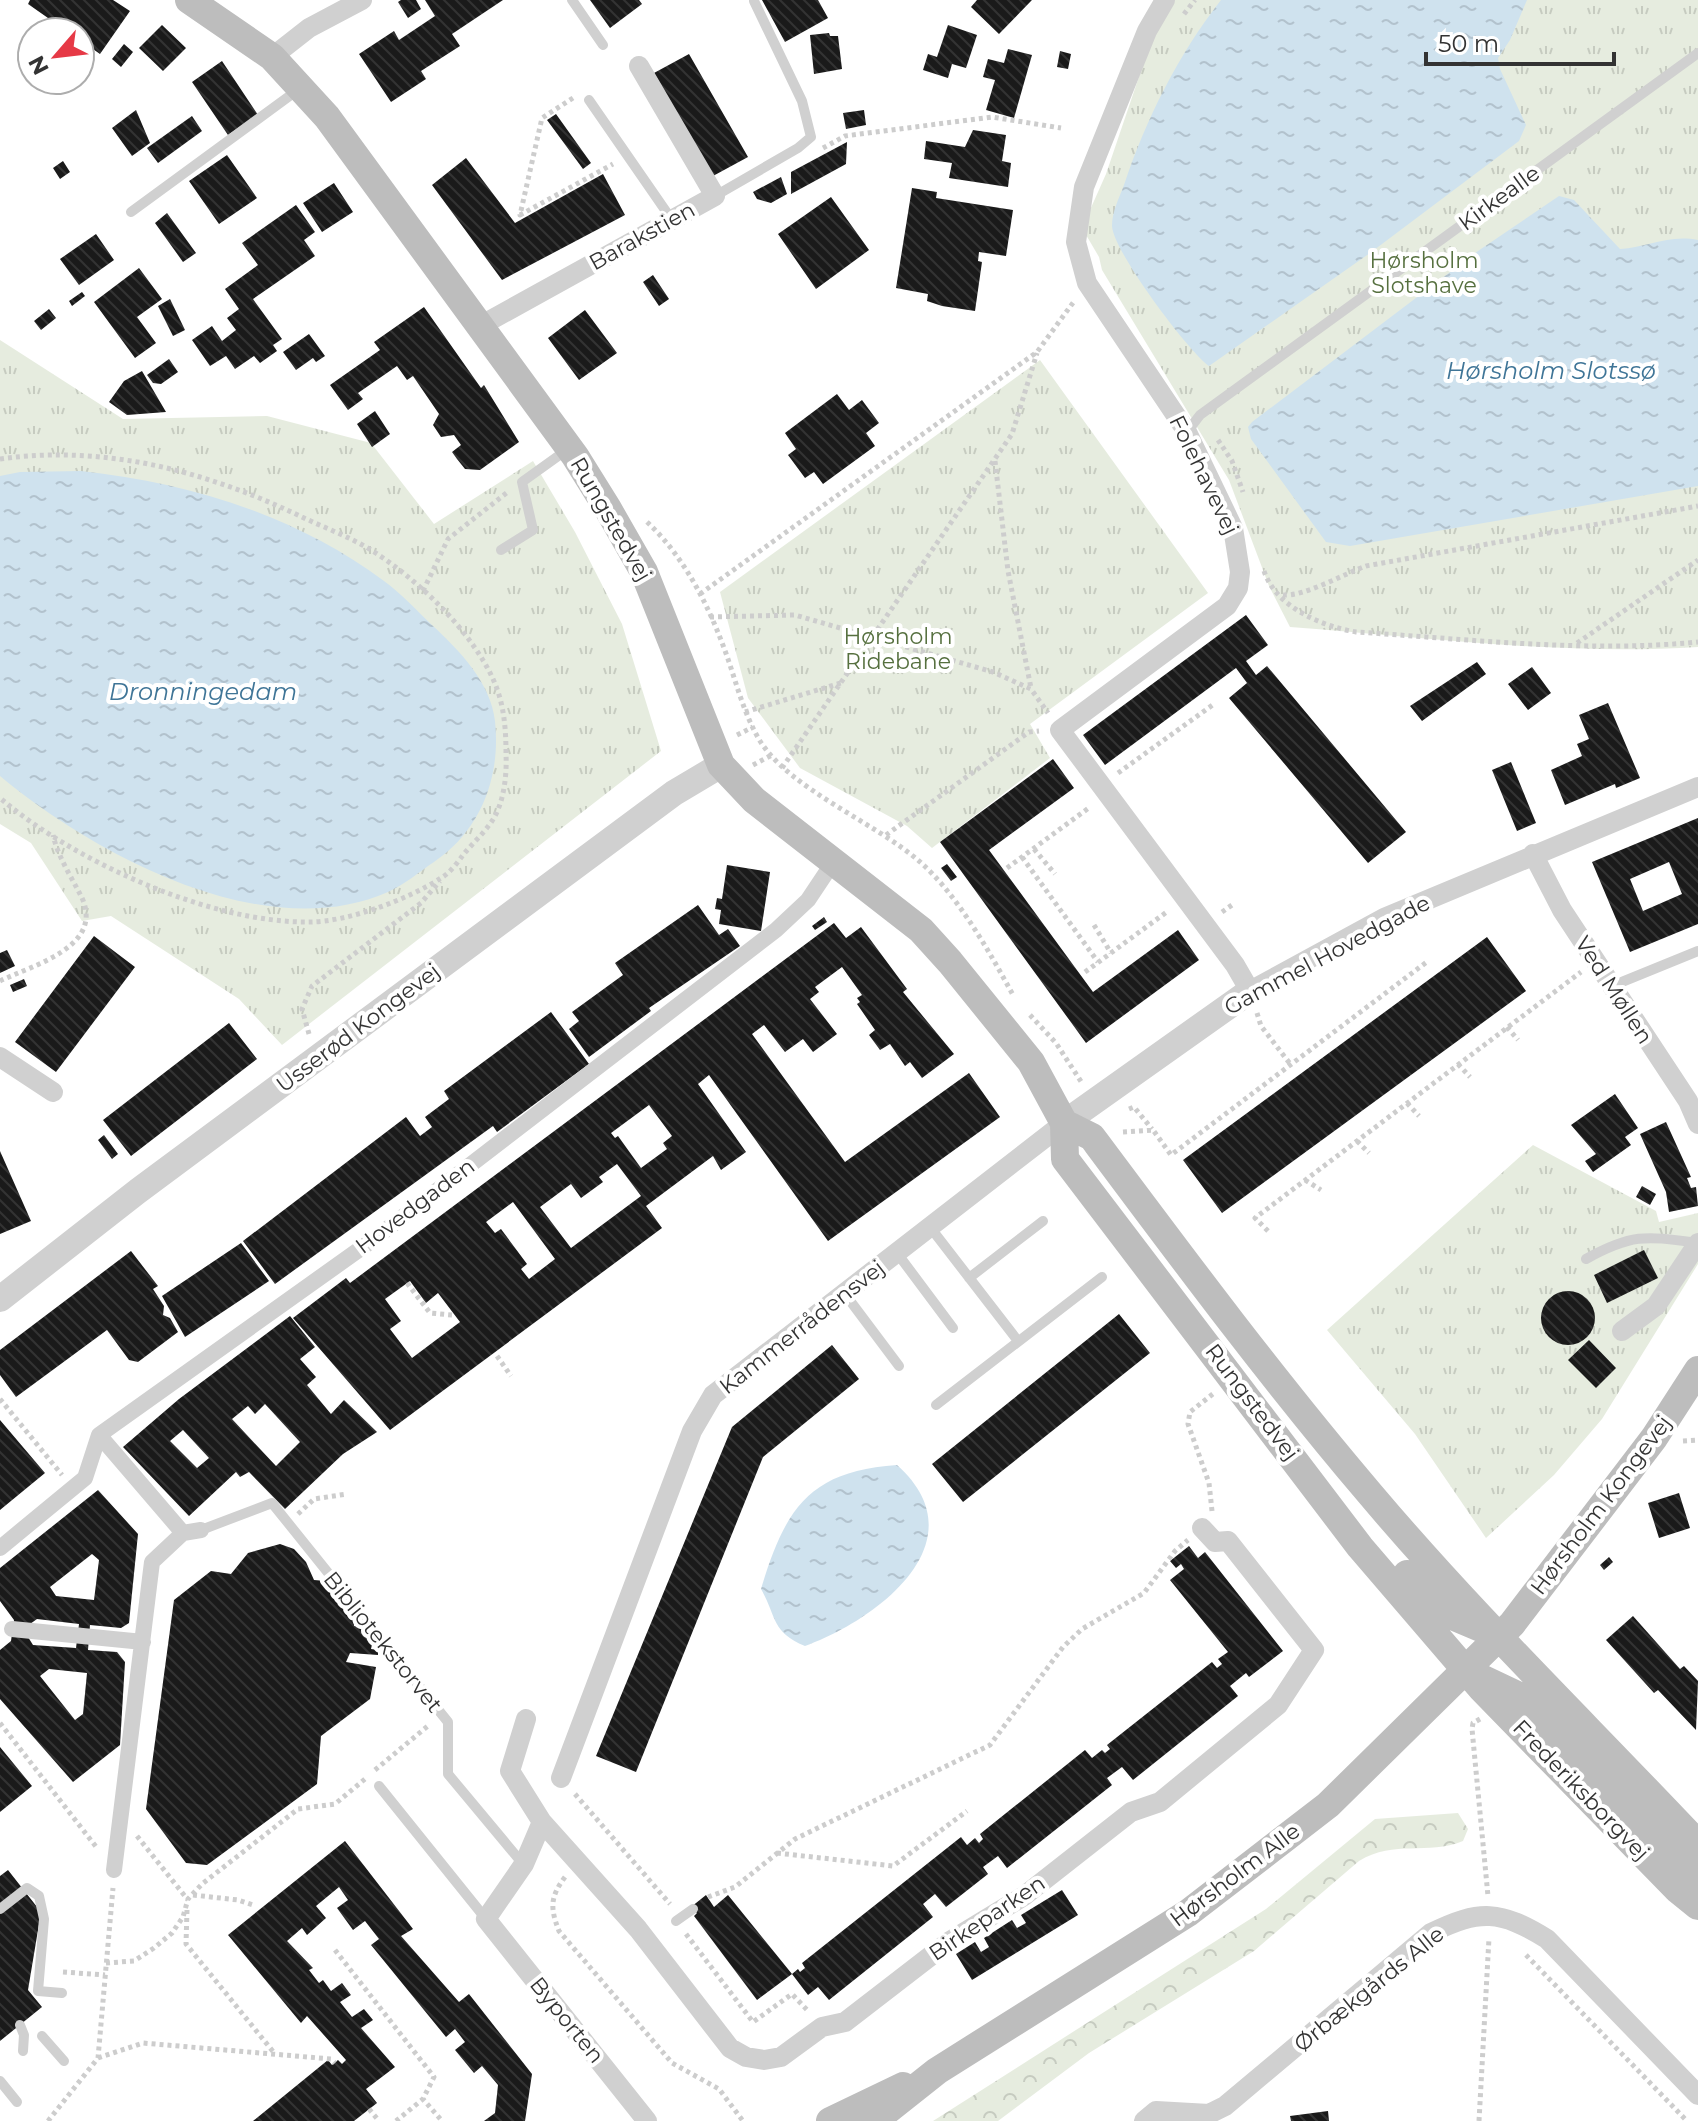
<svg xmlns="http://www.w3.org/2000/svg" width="1698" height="2121" viewBox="0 0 1698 2121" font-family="Montserrat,sans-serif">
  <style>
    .forest { fill: url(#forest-crowns) }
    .park { fill: url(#park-tufts) }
    .water { fill: url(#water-ripples) }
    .building { fill: url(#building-back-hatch); fill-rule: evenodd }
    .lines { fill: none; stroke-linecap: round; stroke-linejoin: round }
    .path { stroke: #cdcdcd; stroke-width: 5; stroke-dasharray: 4 4; stroke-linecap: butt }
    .service { stroke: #d0d0d0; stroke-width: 10 }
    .pedestrian { stroke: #d0d0d0; stroke-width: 16 }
    .minor { stroke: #d0d0d0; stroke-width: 20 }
    .tertiary { stroke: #d0d0d0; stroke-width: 26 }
    .secondary { stroke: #bdbdbd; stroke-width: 28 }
    .labels { text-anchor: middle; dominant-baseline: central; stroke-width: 8; stroke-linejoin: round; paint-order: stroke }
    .street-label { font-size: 22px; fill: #333; stroke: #fff }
    .park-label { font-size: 22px; fill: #56703f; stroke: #fff }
    .water-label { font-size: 24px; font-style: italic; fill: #3f7597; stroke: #fff }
  </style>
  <defs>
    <pattern id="forest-crowns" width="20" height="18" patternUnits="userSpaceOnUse" patternTransform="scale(2)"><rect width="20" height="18" fill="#e6ecdf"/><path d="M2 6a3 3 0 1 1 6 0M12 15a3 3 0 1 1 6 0" fill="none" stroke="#c6cbc0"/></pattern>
    <pattern id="park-tufts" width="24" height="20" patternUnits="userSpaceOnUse" patternTransform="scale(2)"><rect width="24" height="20" fill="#e6ecdf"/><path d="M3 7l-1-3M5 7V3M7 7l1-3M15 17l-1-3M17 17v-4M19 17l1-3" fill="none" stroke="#c6cbc0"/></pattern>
    <pattern id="water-ripples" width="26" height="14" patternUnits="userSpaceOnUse" patternTransform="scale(2)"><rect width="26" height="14" fill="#cfe2ee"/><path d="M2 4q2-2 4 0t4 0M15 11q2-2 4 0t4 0" fill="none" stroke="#b2c2cd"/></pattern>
    <pattern id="building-back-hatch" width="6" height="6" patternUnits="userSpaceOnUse" patternTransform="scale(2)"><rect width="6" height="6" fill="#1a1a1a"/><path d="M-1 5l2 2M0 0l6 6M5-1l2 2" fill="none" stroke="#333"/></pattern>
  </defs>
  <rect width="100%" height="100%" fill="#fff"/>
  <path class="forest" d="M1458,1813L1468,1829L1463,1841C1427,1856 1395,1839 1359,1861L1254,1951L1089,2053L998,2121H933L1266,1909L1375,1819Z"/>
  <path class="park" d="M1165,0H1698V647C1563,656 1425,637 1290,627L1269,586L1229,480L1102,270L1099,257L1082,228L1106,174Z
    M0,340L123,419L267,416L371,443L434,524L533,461L575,532L622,624L661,751L282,1045L239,999L111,916L82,921L31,843L0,824Z
    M1040,360L1208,593L1030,724L1050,758L932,848L907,826L800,768L748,698L720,592Z
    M1533,1145L1656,1211L1659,1222L1698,1213V1264L1602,1419L1554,1475L1486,1538L1415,1434L1327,1330Z"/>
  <path class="water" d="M1221,0H1527L1510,40L1498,58L1500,69L1526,125L1519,141L1370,253L1209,366C1188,351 1113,251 1112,226C1112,212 1119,198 1124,185C1146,119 1178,55 1221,0Z
    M1559,196L1574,200L1620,249C1648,247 1669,234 1698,240V486L1350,546L1326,542L1251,439L1248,427L1252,422L1478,251Z
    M81,471C190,483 295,515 384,581C402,594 417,611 433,626C459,650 491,683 495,721C501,777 481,830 434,862C419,872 404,885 388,892C264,947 94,854 0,776V476L20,472Z
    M897,1465C982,1541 877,1620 805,1646C771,1632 777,1617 761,1589C785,1509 809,1471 897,1465Z"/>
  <path class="building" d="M30,0H113L130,11L100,54L80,40V32H68L28,4Z
    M401,0H416L421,9L408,18L398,2Z
    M425,0H503L452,34L460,46L421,71L426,79L391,102L359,54L394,31L399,40L435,16Z
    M590,0H639L642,4L610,28Z
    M762,0H818L828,18L785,42Z
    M977,0H1032L999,34L971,7Z
    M162,25L186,48L163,71L139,48Z
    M948,25L977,35L966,68L952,64L948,78L923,70L928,54L937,57Z
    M829,33L830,36H838L842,69L814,74L810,35Z
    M124,44L133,52L121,67L112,59Z
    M1008,49L1032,55L1014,118L986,110L995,80L983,77L988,59L1004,63Z
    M1060,51L1071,54L1068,69L1057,67Z
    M689,54L748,157L713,176L654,73Z
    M222,61L258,115L228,135L192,82Z
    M136,110L150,143L132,156L112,128Z
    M864,110L866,125L846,129L843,113Z
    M556,114L591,163L583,169L547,120Z
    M192,116L202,131L158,163L147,148Z
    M973,130L1006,135L1002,161L1011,163L1008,187L949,178L952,163L924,159L926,141L965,147Z
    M847,142L846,164L791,194V172Z
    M227,155L257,198L219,224L189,181Z
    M466,158L515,223L603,174L625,215L502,280L432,185Z
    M63,161L70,172L60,179L53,168Z
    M781,177L787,194L771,203L757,199L753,192Z
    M334,183L353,212L322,232L303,203Z
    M912,188L937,192L936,198L1013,210L1006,256L979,252L978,261L982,262L975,311L942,306L927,301L928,294L896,288Z
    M831,197L869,250L816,289L778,234Z
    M296,205L315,232L304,240L315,256L253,299L282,339L273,345L277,351L260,363L254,356L235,369L226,356L210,366L192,340L212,326L222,341L236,330L227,318L239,309L225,289L258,265L242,243Z
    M167,213L196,253L183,262L155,223Z
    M96,234L114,260L79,285L60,259Z
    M139,268L162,299L137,317L156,343L135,358L94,302Z
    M653,275L669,299L659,306L643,282Z
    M82,292L85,296L72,306L69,301Z
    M170,299L185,330L173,336L158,306Z
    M424,307L481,388L484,385L519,442L480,470L465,469L457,459L452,452L461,445L454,435L441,437L433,425L439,414L413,376L407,380L397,366L358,393L363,399L348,410L330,385L380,350L374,342Z
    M49,309L56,318L41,330L34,321Z
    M585,310L617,353L579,380L548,338Z
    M309,334L325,356L316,362L313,358L296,370L283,352Z
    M169,359L178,372L161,384L153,383L147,375Z
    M142,371L166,412L127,415L109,402L124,381Z
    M837,394L849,410L862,400L879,423L866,433L875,446L823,484L814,472L805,478L788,455L796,449L785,433Z
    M375,411L390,434L372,447L357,424Z
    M1246,615L1268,645L1246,661L1256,675L1267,666L1406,832L1368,863L1229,698L1247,683L1236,668L1105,765L1083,735Z
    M1477,662L1486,674L1422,721L1410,706Z
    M1532,667L1551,693L1528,710L1508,684Z
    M1608,703L1640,778L1616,788L1615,784L1565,805L1551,770L1582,756L1577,744L1589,739L1579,715Z
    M1053,759L1074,788L989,850L1093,992L1178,930L1199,960L1086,1043L940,842Z
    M1511,762L1536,823L1517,831L1492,770Z
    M1698,818V924L1630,952L1592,862ZM1669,862L1682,894L1643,911L1630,879Z
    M947,864L957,877L951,881L941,868Z
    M727,865L770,872L761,931L719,924L721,910L715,909L717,898L722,899Z
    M698,905L719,935L728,929L740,946L649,1008L651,1011L589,1057L569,1029L579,1021L572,1012L623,975L615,963Z
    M824,917L827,922L815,930L812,926Z
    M834,923L846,938L861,927L907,989L903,992L954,1054L922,1078L910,1062L905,1066L890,1044L880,1050L869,1035L875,1030L857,1004L860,1002L857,998L862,995L842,967L815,987L819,992L810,999L837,1034L813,1052L803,1039L785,1052L764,1025L752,1034L845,1162L969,1073L1000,1117L828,1241L709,1075L698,1084L746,1152L721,1170L713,1156L646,1206L662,1228L390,1430L293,1318L346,1278L350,1283ZM649,1105L672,1136L663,1143L667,1149L641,1168L618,1136L615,1138L611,1133ZM617,1164L641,1196L571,1248L540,1207L571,1184L581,1198L603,1182L599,1177ZM513,1202L555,1259L529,1279L521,1269L527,1264L501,1229L495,1233L486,1222ZM410,1281L426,1303L438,1293L460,1322L412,1358L390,1329L401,1321L385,1299Z
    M94,936L135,967L56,1072L15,1042Z
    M1487,937L1526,991L1222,1213L1183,1160Z
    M7,950L15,966L0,973V953Z
    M24,979L27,986L13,992L10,985Z
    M551,1012L589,1064L497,1132L493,1126L275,1284L243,1241L406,1117L420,1136L432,1127L425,1117L449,1099L444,1091Z
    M229,1023L257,1059L131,1156L103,1120Z
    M1615,1094L1638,1128L1625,1137L1631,1145L1593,1172L1585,1161L1596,1154L1571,1125Z
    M1666,1122L1691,1177L1687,1178L1691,1188L1696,1187L1698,1206L1669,1212L1666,1192L1640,1134Z
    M104,1135L118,1154L112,1159L98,1140Z
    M0,1151L31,1221L0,1234Z
    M1642,1186L1656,1194L1650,1205L1636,1197Z
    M241,1243L269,1281L185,1337L162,1296Z
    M1644,1250L1658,1278L1607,1303L1594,1275Z
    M131,1251L158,1286L153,1289L164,1306L163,1315L170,1318L178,1332L138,1362L129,1360L107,1330L16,1397L0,1375V1350Z
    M1541 1318a27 27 0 1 1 54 0a27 27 0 1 1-54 0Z
    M1119,1314L1150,1353L963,1502L932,1464Z
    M290,1316L315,1347L300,1359L316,1377L307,1385L331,1414L344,1400L377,1432L343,1454L285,1509L249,1472L240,1477L236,1472L189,1516L123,1447L179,1399ZM265,1404L300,1442L276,1466L232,1419L248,1406L255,1414ZM183,1430L209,1458L197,1468L170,1441Z
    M1589,1340L1616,1368L1596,1388L1568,1360Z
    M832,1345L859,1379L763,1457L636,1772L596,1756L732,1427Z
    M0,1420L45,1473L0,1510Z
    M98,1490L138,1534L129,1623L121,1628L90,1625L88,1650L117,1652L125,1662L120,1745L73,1782L0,1699V1650L11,1641L14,1620L0,1601V1568ZM92,1554L99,1560L94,1600L56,1596L50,1587ZM37,1619L79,1624L76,1648L33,1645L28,1637L30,1624ZM49,1669L87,1673L83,1714L75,1720L40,1676Z
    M1679,1493L1690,1528L1659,1538L1648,1503Z
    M280,1544L294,1549L306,1562L314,1580L326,1581L337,1595L336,1602L344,1603L355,1617L354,1626L363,1627L373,1640L371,1649L378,1650V1655L350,1653L346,1662L376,1667L370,1699L321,1736L317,1784L207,1865L186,1863L146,1809L174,1600L211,1571L231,1574L248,1553Z
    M1189,1546L1198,1558L1205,1552L1283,1651L1249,1677L1246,1673L1230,1686L1238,1696L1133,1780L1122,1767L1107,1778L1112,1785L1007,1868L998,1856L983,1867L988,1874L946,1907L935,1894L923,1904L933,1917L829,2000L818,1987L808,1995L792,1974L757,2000L694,1916L697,1913L691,1907L706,1895L714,1907L728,1895L792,1974L798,1969L800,1972L805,1968L802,1963L961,1837L967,1845L975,1838L979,1843L983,1839L980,1834L1085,1750L1092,1758L1102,1750L1105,1753L1110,1749L1107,1745L1212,1662L1217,1668L1222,1664L1218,1659L1228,1652L1170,1580L1184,1569L1181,1564L1176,1568L1170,1561Z
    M1609,1557L1613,1562L1604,1570L1600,1565Z
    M1633,1616L1680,1669L1684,1666L1698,1681L1696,1730L1658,1690L1654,1693L1606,1640Z
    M0,1747L32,1786L0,1812Z
    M345,1841L413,1929L401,1936L459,2002L469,1994L532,2074L525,2121H484L495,2113L498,2085L482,2066L474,2073L455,2050L465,2042L455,2029L446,2037L371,1945L379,1939L365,1921L353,1930L337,1908L348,1900L339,1887L316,1906L326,1918L307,1935L302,1928L287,1941L313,1968L309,1970L319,1983L323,1980L331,1991L342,1983L351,1995L340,2002L352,2017L364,2009L373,2020L361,2028L395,2067L366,2089L377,2103L354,2121H253L328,2060L332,2065L338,2060L342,2064L346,2060L307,2016L301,2023L228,1935Z
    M8,1870L41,1912L28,1990L42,2007L0,2041V1876Z
    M1062,1890L1078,1915L972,1980L956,1954L975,1942L981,1952L989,1947L984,1938L1012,1920L1017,1928L1026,1923L1021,1915Z
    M1328,2111L1329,2121H1291L1290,2116Z"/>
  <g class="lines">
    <path class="path" d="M1184,14L1195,0
      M573,98L542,118L520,215L613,164
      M823,148L845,136L992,117L1061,128
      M1218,440L1232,461L1243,492
      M0,459C106,444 208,472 302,517C325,528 350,537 371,550C417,579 470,629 493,679C504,703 506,728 506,754C507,775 504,803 492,821C484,833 472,844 463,855C457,863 450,873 441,878C409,899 348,922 309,922C210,923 75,862 0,798
      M995,461L1008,571L1031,688
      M647,522C686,558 712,612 729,662C738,689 745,716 760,741C790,789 874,822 919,861C957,894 989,951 1013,995
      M1264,571C1276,607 1321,626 1356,632C1466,639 1588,653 1698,642
      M423,591L448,539L509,491
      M700,594L1037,352L1075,300
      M1283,595C1303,597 1344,574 1366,566L1698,506
      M710,617L795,615L993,672L1031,689L1048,713
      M1577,643L1698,560
      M745,712L844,682
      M737,735L753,727
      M753,765L772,755
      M782,768L1012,434L1037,353
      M1118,773L1214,704
      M886,835L1029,732L1039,731
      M1034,849L1055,874
      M1022,857L1098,962
      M1007,868L1090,807
      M1222,912L1232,905
      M1094,925L1111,953
      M1085,972L1168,911
      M0,981C33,965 104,947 82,898C72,878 58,857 53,835
      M1257,1013L1261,1026L1291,1065
      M1030,1015L1056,1043L1082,1083
      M1507,1027L1518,1040
      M309,1034L302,1009L312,986L421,903L440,881
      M1458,1064L1470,1077
      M1407,1103L1419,1116
      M1129,1109L1134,1107L1152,1129
      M1123,1132L1153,1130L1171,1155L1428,961
      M1357,1141L1369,1153
      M1305,1180L1321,1190
      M1268,1231L1255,1218L1581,972
      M407,1283L430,1313L452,1315
      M497,1356L511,1376
      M0,1399L62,1475
      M1683,1441L1698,1440
      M1212,1511L1209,1483L1188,1424L1190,1412L1214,1393
      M298,1514L314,1499L347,1494
      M1480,1719L1473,1723L1472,1729L1488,1896
      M0,1723L97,1848
      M375,1770L429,1725
      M575,1794L670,1904
      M137,1836L188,1900
      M777,1853L893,1866L967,1811
      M565,1877C550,1897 550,1908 559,1931L672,2063L719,2089L743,2121
      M193,1895L238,1900L253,1905
      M708,1897L735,1887L795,1839L990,1745L1063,1647L1082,1629L1144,1593L1175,1551L1188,1540
      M187,1910L186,1944L275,2054
      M686,1934L753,2022L792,1994L808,2011
      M335,1950L434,2077L423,2099L442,2121
      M1526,1955L1687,2121
      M106,1963L134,1961L154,1948L172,1933L183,1917L188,1899L202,1884L298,1809L335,1804L365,1779
      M63,1972L105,1975
      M98,2058L143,2043L331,2059L335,2063
      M369,2109L379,2121
      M48,2121L98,2058L113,1888
      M396,2121L423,2099
      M1479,2121L1489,1938"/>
    <path class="service" d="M572,0L603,45
      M589,100L672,220
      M715,196L798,148L811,137L802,101L754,1
      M131,212L299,89
      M1187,432L1200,415L1698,53
      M501,550L533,530L522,482L568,449
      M1612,986L1698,951
      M930,1227L1018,1341
      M897,1253L953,1328
      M1586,1259C1633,1233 1646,1236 1698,1243
      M969,1278L1043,1221
      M845,1294L899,1366
      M936,1405L1102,1277
      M201,1530L272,1503L448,1722V1774L523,1864
      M379,1786L486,1919
      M0,1909L27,1888L39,1896L44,1919L38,1991L62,1993
      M676,1921L693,1909
      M20,2025L24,2035L23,2051
      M42,2036L64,2061
      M0,2081L17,2102"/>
    <path class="pedestrian" d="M99,1435L183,1533
      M0,1548L85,1478L99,1435L374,1239L776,930L808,900L834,861
      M12,1629L143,1642
      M114,1870L152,1562L183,1533L201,1530"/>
    <path class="minor" d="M1165,0L1147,31L1084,187L1076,242L1087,283L1187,432L1233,528L1240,572L1238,588L1227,606L1060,730L1235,965L1250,991L1384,918L1698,787
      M272,57L309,28L362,0
      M480,326L715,196L639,66
      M1533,854L1562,910L1688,1101L1698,1124
      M0,1057L53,1092
      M1622,1331L1656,1306L1698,1243
      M526,1719L510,1771L542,1822L524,1864L486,1919L647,2121
      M561,1778L692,1431L713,1395L1064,1123
      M542,1822L638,1929L730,2048L746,2057L764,2060L781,2057L822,2027L845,2022L950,1941L1024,1896L1131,1812L1160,1802L1278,1705L1314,1650L1228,1541L1215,1542L1202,1528
      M1144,2121L1156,2111L1209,2114L1225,2106L1431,1933C1480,1909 1500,1910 1547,1939L1698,2095"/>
    <path class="tertiary" d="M1064,1123L1250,991
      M0,1299L138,1191L674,793L721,765"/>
    <path class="secondary" d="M189,0L272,57L327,117L575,456L608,509L644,572L721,765L754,800L921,930L950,962L1031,1062L1064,1123L1065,1159L1360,1547L1481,1688L1677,1889L1698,1906
      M1064,1123L1092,1137C1183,1259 1273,1380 1371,1495C1474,1617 1589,1728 1698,1844
      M1407,1574L1443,1612L1488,1631
      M1481,1678L1519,1696L1698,1876
      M830,2121L903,2086
      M874,2121L937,2071L1188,1913L1328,1805L1512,1624L1654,1438L1698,1370"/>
  </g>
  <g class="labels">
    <g class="street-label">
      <text transform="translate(1499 198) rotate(-36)">Kirkealle</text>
      <text transform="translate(642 236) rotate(-29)">Barakstien</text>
      <text transform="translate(1204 475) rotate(64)">Folehavevej</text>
      <text transform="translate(611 519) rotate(60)">Rungstedvej</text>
      <text transform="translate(1327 955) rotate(-28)">Gammel Hovedgade</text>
      <text transform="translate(1614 990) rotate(57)">Ved Møllen</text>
      <text transform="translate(358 1028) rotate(-37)">Usserød Kongevej</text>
      <text transform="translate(415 1206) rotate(-37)">Hovedgaden</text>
      <text transform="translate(802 1327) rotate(-38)">Kammerrådensvej</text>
      <text transform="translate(1252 1402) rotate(53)">Rungstedvej</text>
      <text transform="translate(1601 1505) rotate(-53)">Hørsholm Kongevej</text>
      <text transform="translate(383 1642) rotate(51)">Bibliotekstorvet</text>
      <text transform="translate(1581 1790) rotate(46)">Frederiksborgvej</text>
      <text transform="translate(1235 1875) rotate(-37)">Hørsholm Alle</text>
      <text transform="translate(987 1918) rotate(-34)">Birkeparken</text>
      <text transform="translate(1369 1989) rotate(-39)">Ørbækgårds Alle</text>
      <text transform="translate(567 2020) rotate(51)">Byporten</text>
    </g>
    <g class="park-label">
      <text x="1424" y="260">Hørsholm<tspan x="1424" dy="25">Slotshave</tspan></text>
      <text x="898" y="636">Hørsholm<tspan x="898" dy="25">Ridebane</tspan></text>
    </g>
    <g class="water-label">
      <text x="1551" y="370">Hørsholm Slotssø</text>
      <text x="203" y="691">Dronningedam</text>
    </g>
  </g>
  <g transform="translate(56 56) rotate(242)"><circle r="38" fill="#ffffff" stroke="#adadad" stroke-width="2"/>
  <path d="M0-6L14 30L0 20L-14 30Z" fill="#e63946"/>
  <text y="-12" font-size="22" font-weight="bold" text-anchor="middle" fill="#333333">N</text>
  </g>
  <path d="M1426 52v12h188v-12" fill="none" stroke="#333333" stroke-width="4"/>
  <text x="1438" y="52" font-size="24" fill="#333333" stroke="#ffffff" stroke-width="6" paint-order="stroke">50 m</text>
</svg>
